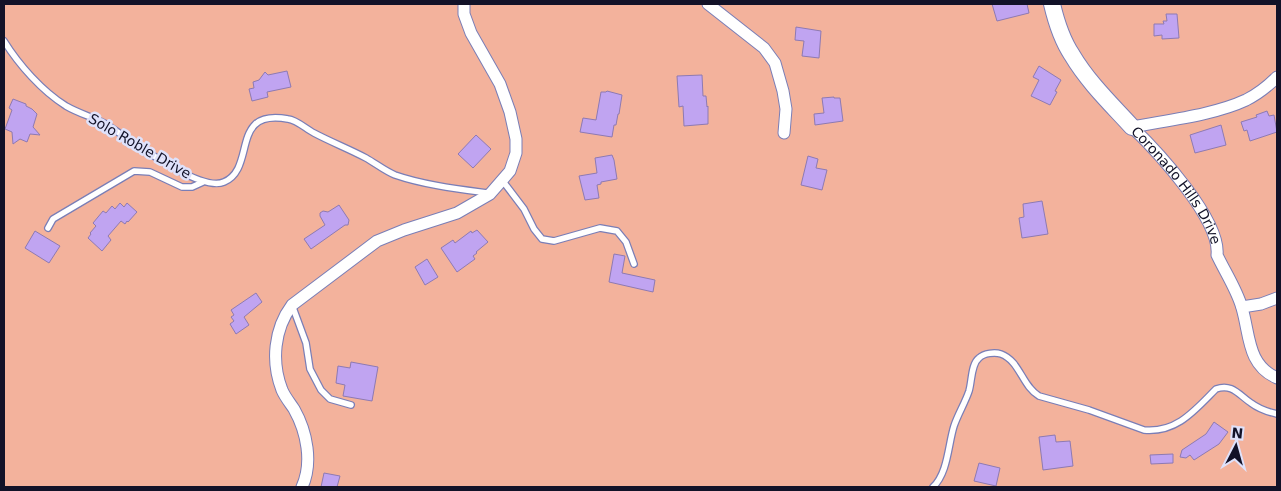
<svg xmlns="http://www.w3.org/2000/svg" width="1281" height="491" viewBox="0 0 1281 491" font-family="'DejaVu Sans',sans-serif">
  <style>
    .green { fill: #f3b29c }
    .building { fill: #c0a4f1; stroke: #8e7ab2 }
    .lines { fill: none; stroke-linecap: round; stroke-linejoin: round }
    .lane-casing { stroke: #7a7eb6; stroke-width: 8 }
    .street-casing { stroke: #7a7eb6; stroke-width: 13 }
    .secondary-casing { stroke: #7a7eb6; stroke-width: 18 }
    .lane { stroke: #fff; stroke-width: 5.5 }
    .street { stroke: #fff; stroke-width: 11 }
    .secondary { stroke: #fff; stroke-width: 16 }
    .labels { text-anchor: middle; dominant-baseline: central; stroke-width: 5; stroke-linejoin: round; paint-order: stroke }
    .street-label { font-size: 14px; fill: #121228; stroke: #dfe2fb }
  </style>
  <rect width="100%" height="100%" fill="#dfe2fb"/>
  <path class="green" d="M4,4H1277V487H4Z"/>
  <path class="building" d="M992,4H1027L1029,13L997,21Z
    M1166,14H1177L1179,38L1162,39V35L1154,36V24H1164L1163,21H1167Z
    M796,27L821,31L819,58L802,56L804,41L795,40Z
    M1039,66L1061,80L1055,91L1057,92L1050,105L1031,96L1039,80L1033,77Z
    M287,71L291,87L267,92L268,97L252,101L249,89L254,88L253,82L259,80L265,72L268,75Z
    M702,75L703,96H706L707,107L708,106V124L684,126L683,106L679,107L677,76Z
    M607,91L622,95L619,114H618L616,125H614L612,137L580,132L583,118L596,120L601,92H606Z
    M834,97V98H840L843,121L815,125L814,114L824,113L822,98Z
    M13,99L26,104V106L32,109L37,114L33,127L40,135L30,134L27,142L20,139L13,144L12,132L5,129L12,110L9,108Z
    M1267,111L1269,116L1274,115L1277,132L1250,141L1247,130L1244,131L1241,122L1257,117L1256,115Z
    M1221,125L1226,145L1195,153L1190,135Z
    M476,135L491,149L473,168L458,154Z
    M612,155L614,160L617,179L601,182V184L597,185L599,198L585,200L579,176L597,173L595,158Z
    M808,156L818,159L816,168L827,170L822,190L801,185Z
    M1042,201L1048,234L1022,238L1019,218L1024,217L1023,204Z
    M120,203L124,207L127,203L137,212L128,222L127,221L125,224L121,221L108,236L111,240L102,251L88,238L91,234L90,233L96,226L93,223L103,211L106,213L112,206L115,209Z
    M339,205L349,220L348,225H345L311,249L304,239L325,225L320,216V213L323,211L328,212Z
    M477,230L488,242L476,252L477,253L473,256L475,259L457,272L441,248L453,240L455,243L471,231L472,233Z
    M35,231L60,246L49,263L25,248Z
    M614,254L625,256L622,273L655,280L653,292L609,282Z
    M427,259L438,277L425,285L415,267Z
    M256,293L262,302L244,317L249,325L236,334L230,324L234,321L231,317L234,315L231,310Z
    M351,362L378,367L372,401L343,396L345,385L336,383L338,366L350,368Z
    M1214,422L1228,432L1219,444L1194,460L1190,455L1186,458L1180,457L1182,450L1206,434Z
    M1055,435L1056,442L1070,441L1073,466L1043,470L1039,437Z
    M1173,454V463L1151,464L1150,455Z
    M979,463L1000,468L996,486L974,481Z
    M324,473L340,476L337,487H321Z"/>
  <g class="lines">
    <defs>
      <path id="lane" d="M4,41C19,65 42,91 66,106C78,113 92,117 104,123C127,137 199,193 224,182C257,168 229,108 288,119C297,120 306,129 314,133C331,142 349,149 366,158C375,163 385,171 395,175C424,185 458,189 488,193
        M502,180L524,209L534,229L542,239L554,241L600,228L617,231L626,242L634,264
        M48,228L53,219L134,171L150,172L182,187H192L203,182
        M292,305L306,343L310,369L321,390L330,399L351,405
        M933,487C948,473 948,445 954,426C958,414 965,403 969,391C972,381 971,364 979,358C984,353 995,352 1001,354C1020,361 1022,386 1039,396L1089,410L1144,430C1177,433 1195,410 1216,389C1232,383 1239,395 1251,403C1259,409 1268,412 1277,414"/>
      <g id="street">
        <path d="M708,4L764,48L775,63L783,91L786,109L784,133"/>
        <path id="s1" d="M1132,127C1157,151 1221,220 1217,255C1225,272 1237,290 1242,308C1250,335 1247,365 1277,378"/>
        <path d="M1132,127C1168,120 1214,115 1246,100C1258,94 1268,86 1277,77"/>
        <path d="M1242,307L1261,304L1277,298"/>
        <path d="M302,487C313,463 307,432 294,409C290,403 285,397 282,390C271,362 274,329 292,305L377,241L404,230L457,213L490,194L510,171L516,153V139L510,112L500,84L471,33L464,14V4"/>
      </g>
      <path id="secondary" d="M1052,4C1056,21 1062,40 1072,55C1088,82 1111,104 1132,127"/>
    </defs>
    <use href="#lane" class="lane-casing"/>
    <use href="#street" class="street-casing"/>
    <use href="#secondary" class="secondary-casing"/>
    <use href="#lane" class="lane"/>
    <use href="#street" class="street"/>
    <use href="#secondary" class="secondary"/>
  </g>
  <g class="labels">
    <g class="street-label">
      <text transform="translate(140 146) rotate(30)">Solo Roble Drive</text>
      <text stroke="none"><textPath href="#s1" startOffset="74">Coronado Hills Drive</textPath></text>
    </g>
  </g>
  <rect width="1281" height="491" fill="none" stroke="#121228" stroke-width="10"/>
  <g transform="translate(1236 446) rotate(6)" stroke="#dfe2fb" stroke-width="4" paint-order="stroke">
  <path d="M0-4L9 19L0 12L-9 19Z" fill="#121228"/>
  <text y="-8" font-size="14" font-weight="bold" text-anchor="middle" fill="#121228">N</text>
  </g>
</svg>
